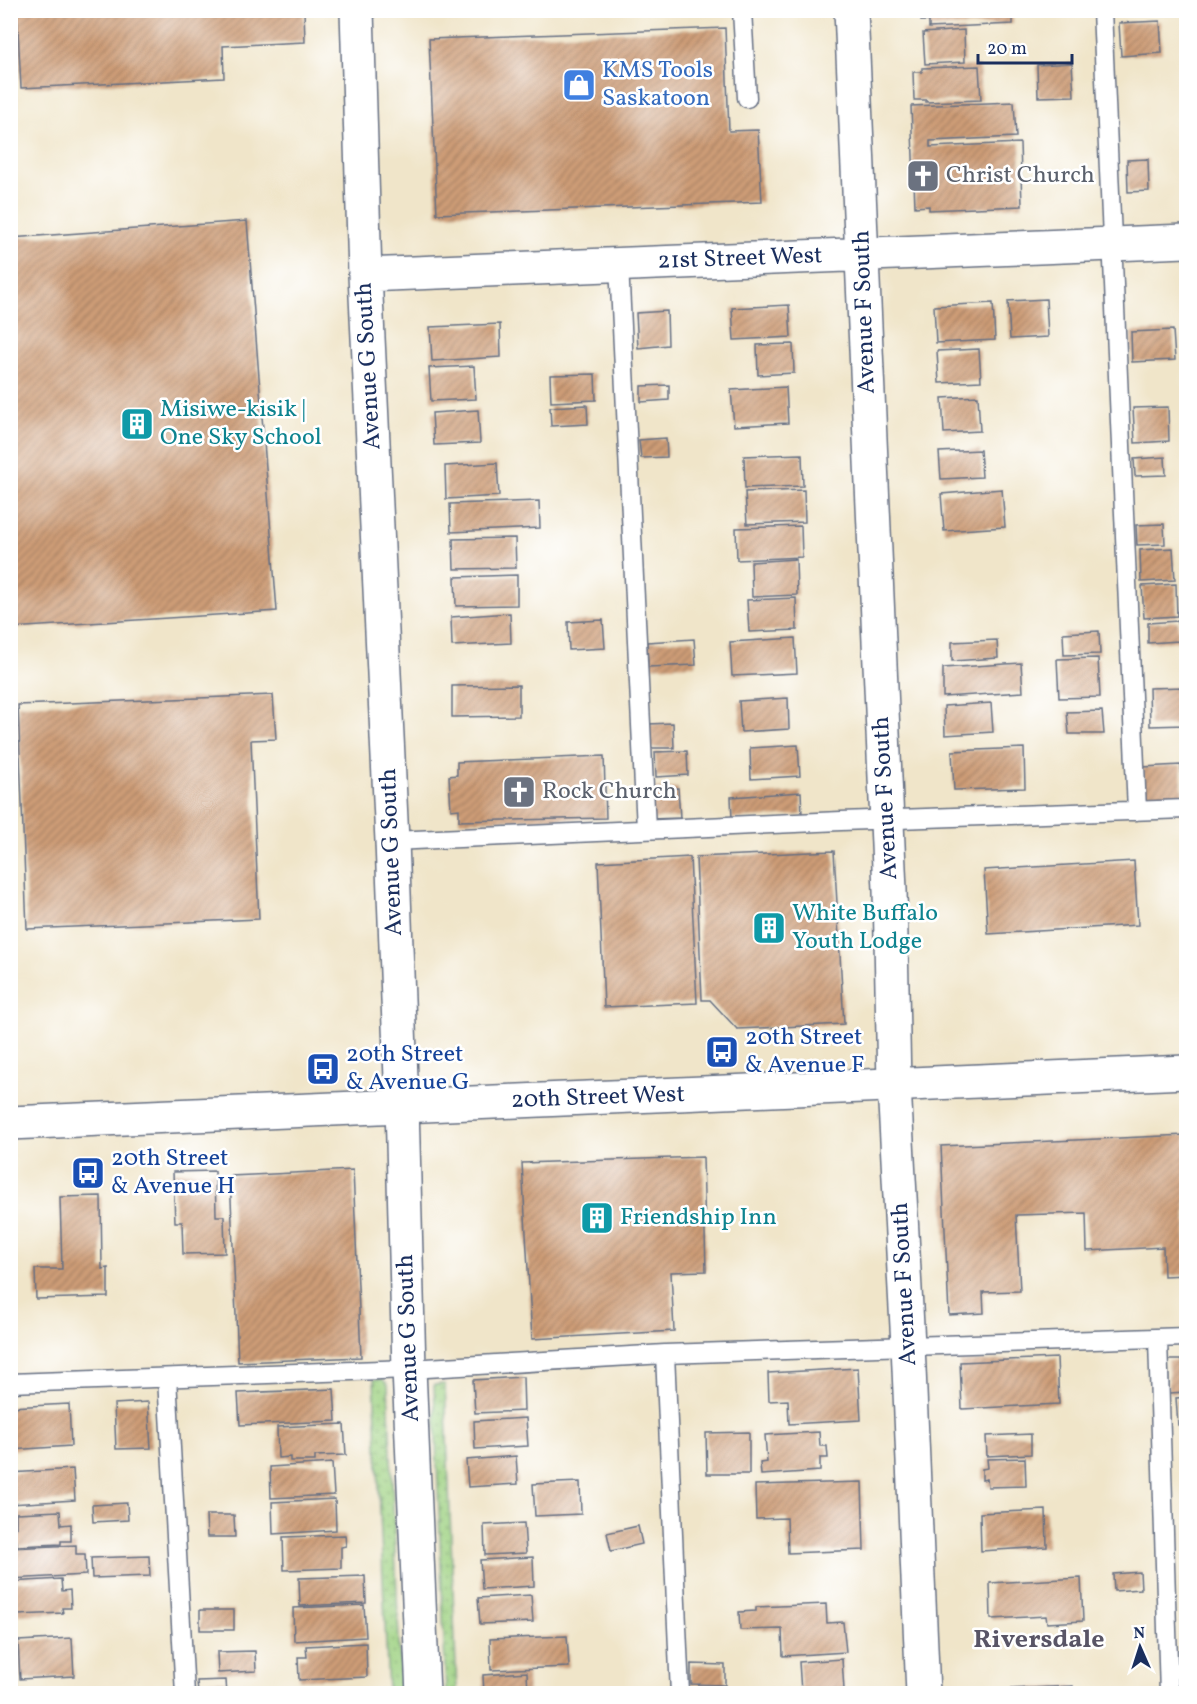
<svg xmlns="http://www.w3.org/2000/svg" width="1197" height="1704" viewBox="0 0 1197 1704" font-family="Vollkorn,serif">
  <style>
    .grass { fill: url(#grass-dots); stroke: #5c8070; stroke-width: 1.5 }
    .building { fill: url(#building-hatch) }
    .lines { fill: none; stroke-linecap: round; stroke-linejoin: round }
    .lane-casing { stroke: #666f83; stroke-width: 21 }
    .street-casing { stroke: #666f83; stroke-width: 36 }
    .secondary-casing { stroke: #666f83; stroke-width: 36 }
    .lane { stroke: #fff; stroke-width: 18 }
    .street { stroke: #fff; stroke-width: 33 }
    .secondary { stroke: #fff; stroke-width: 33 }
    .labels { text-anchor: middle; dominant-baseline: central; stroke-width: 5; stroke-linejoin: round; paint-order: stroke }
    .shop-label { font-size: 24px; fill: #366cbe; stroke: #fff; text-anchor: start }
    .worship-label { font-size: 24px; fill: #5b616d; stroke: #fff; text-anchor: start }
    .street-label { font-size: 24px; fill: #1b2f5e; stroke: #fff }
    .culture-label { font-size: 24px; fill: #0d838f; stroke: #fff; text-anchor: start }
    .transit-label { font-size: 24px; fill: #164399; stroke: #fff; text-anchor: start }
    .neighbourhood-label { font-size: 26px; font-weight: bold; fill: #595566; stroke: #fff }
  </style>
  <defs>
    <pattern id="grass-dots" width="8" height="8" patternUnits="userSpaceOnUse" patternTransform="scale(1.5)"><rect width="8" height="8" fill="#9ed181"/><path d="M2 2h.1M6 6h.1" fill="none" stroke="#80aa6d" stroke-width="1.8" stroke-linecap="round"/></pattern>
    <pattern id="building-hatch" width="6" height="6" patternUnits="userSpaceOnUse" patternTransform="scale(1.5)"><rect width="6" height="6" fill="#cd9c76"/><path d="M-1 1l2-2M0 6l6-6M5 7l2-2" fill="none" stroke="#a68064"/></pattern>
  </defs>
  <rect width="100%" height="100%" fill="#fff"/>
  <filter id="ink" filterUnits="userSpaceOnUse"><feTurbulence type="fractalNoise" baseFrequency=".0167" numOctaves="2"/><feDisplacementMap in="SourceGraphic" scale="12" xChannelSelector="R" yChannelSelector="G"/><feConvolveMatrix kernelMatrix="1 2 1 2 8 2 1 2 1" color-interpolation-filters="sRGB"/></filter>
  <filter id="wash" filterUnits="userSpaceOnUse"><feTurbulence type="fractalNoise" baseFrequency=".008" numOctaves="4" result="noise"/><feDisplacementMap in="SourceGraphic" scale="24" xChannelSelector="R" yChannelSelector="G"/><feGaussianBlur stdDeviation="1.35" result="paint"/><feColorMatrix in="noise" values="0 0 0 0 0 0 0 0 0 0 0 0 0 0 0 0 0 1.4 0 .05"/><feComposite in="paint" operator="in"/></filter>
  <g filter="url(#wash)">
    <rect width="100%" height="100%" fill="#f0e5c9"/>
    <path class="grass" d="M374,1379H382L388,1384L401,1689L388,1691Z
      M445,1384L457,1693V1694L446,1693L434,1385Z"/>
    <g id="blocks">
      <path class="building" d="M17,10H304L305,42L223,46L224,78L21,88Z
        M920,10H1013V24L929,28V21H921Z
        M1113,10H1152V14L1114,16Z
        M1160,21L1162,53L1121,56L1119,23Z
        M725,28L729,131L758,130L762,202L437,214L429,39Z
        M964,30L965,62L925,64L923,33Z
        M1072,63L1074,96L1038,97L1037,65Z
        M979,66L981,100L926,102V100H914L913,72H922V68Z
        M1014,102L1016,137L930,141V147L1020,143L1022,206L929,210V206L915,207L911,106Z
        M1148,159L1149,191L1128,192L1127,160Z
        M247,221L277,611L10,628V238Z
        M1046,299L1048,337L1010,339L1008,301Z
        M993,303L995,340L936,343L934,306Z
        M789,305L791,337L734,340L732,308Z
        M667,311L668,345L638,348L636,313Z
        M500,324L501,357L432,361L430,327Z
        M1173,330L1175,360L1132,362L1131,332Z
        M793,344L794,373L758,375L757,345Z
        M979,349L981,381L939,383L937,351Z
        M474,366L476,399L431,401L429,368Z
        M595,374L596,400L551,402L550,375Z
        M669,385V400L641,402V386Z
        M786,387L788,423L734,426L731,390Z
        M978,396L980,431L944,433L942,398Z
        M587,405L588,424L551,426L550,407Z
        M1168,407L1169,441L1135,443L1133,408Z
        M478,410L480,443L434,445L432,413Z
        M666,438L667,457L641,458L639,440Z
        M980,450L982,477L941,479L939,452Z
        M802,454L803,486L745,488L744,456Z
        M1165,457L1166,475L1135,476L1134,459Z
        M497,463L499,496L446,499L445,466Z
        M1002,489L1005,527L944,531L941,494Z
        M804,490L805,522L747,524L745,492Z
        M539,501L540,528L451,532L450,504Z
        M1164,524L1165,544L1137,545L1136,525Z
        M801,526L802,557L737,560L736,528Z
        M515,538L516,568L454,569L453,539Z
        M1173,548L1175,580L1141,582L1140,550Z
        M796,559L797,595L752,597L751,562Z
        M517,575V605L456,606L455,577Z
        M1176,584L1177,616L1144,618L1142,586Z
        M796,598L797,630L749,632L747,600Z
        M510,613L511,643L452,646L451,617Z
        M603,620L605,648L569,650L568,622Z
        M1178,621L1179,641L1148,643V623Z
        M1099,631L1100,654L1064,655L1063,633Z
        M795,638L797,673L732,676L730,642Z
        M694,639L696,665L648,667L647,642Z
        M997,640L998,658L952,661V642Z
        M1098,658L1100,697L1059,698L1057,659Z
        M1021,663L1023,692L943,697V668Z
        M519,685V716L452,717V686Z
        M1186,687V725L1150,726L1149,688Z
        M273,695L276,739L251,740L259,919L27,929L18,705Z
        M788,698L789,729L741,732L739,701Z
        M991,703L993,732L945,735L944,706Z
        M1102,711L1104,734H1069L1067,712Z
        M673,723L674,748H649L648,724Z
        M798,745L800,776L751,779L750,748Z
        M1024,748L1025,788L954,790L952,751Z
        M687,751L688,775L656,777L655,752Z
        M604,756L606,818L459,821V809L451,810L449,776L457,775V762Z
        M1181,765L1183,800L1144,802L1143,767Z
        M678,788L680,818L651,819L649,789Z
        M801,792L802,815L732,819L731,797Z
        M834,851L844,1024L737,1029L710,1000H702L696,857Z
        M690,857L697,1003L604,1007L598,862Z
        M1134,861L1138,925L988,934L984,870Z
        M1186,1135V1275L1164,1276L1163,1247L1087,1251L1086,1213L1016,1215L1020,1291L983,1292L984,1313L949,1315L941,1146Z
        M703,1157L706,1271L671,1272L674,1331L532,1339L522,1163Z
        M353,1170L361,1357L238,1362L230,1176Z
        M215,1171L216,1216H224L225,1253L183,1254L182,1222H175L173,1172Z
        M101,1196L102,1269L108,1268V1297L36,1299L35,1269H62L60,1197Z
        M1057,1358L1059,1404L962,1409L960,1362Z
        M1168,1360H1186V1392L1169,1393Z
        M858,1368L861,1420L789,1424L788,1400L769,1401L768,1373Z
        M523,1377L524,1411L475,1413L473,1380Z
        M334,1389L336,1421L240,1425L238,1393Z
        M1186,1397V1425H1178L1176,1398Z
        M148,1402L151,1448L116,1449L114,1404Z
        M69,1404L71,1446L10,1450V1407Z
        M526,1418L528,1446L475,1449L474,1421Z
        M344,1424L346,1455L315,1456V1461H290V1457L278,1458L277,1427Z
        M749,1432V1474H707L706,1433Z
        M819,1432L820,1446H827L828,1458H820V1471L761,1475L760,1463L767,1462L765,1435Z
        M1031,1434V1454L987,1456L986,1436Z
        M516,1456L518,1484L468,1487L466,1460Z
        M1025,1458L1026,1486L988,1487L987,1479L982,1480V1469L988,1468L987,1459Z
        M332,1463L334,1495L271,1498L270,1467Z
        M73,1469L75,1500L10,1504V1473Z
        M580,1482L581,1514L535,1516L533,1484Z
        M862,1482L864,1550L788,1553L787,1518L756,1519L755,1485Z
        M335,1499L336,1530L273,1534L272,1502Z
        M127,1503L128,1520L93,1522L92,1505Z
        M1046,1510L1047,1547L981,1551L980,1513Z
        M60,1511L61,1525L71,1524V1541H61V1544L17,1546V1542L10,1543V1528H16V1513Z
        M206,1515H234L235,1537H207Z
        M524,1523L526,1553L485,1555L484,1525Z
        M638,1526L642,1544L611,1551L607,1533Z
        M345,1535L346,1546L341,1547V1568L284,1570L283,1537Z
        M76,1545V1554H85L86,1575L10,1579V1548Z
        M149,1556L150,1576L92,1578L91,1558Z
        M533,1557L534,1586L482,1589L480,1560Z
        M1140,1572L1141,1589L1114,1591L1113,1574Z
        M365,1576L366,1603L300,1606L299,1578Z
        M1081,1578L1083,1621L1047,1623L1046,1616L991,1619L990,1583Z
        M61,1579L62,1591L70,1590L71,1608H62L63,1613L18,1615L17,1600H10V1582Z
        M531,1595L533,1622L480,1624L478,1598Z
        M826,1604L827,1623L843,1622L846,1652L783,1656L782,1629L740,1630L739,1612L756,1611V1607Z
        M364,1605L366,1637L294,1641L293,1608Z
        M200,1610H234V1630H200Z
        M567,1636L569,1667L491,1670L490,1639Z
        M72,1638L74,1676L20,1679L18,1641Z
        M366,1643L367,1677L299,1680L298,1657H307L306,1646Z
        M255,1651L256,1671L218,1673L217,1652Z
        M842,1659L844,1690L801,1692L799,1662Z
        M691,1664L725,1665V1685L691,1684Z
        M527,1672L528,1694H484L483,1675Z
        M226,1680L227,1694H198L197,1681Z
        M1073,1686V1694H985V1690Z"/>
    </g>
  </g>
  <g filter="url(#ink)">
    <use href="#blocks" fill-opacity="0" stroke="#666f83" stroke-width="1.5"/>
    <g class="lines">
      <defs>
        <path id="lane" d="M742,10L747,98
          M1102,10L1137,811
          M619,264L646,829
          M392,841L841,821L1186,809
          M1158,1339L1169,1694
          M665,1354L680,1694
          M167,1378L185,1694
          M10,1383L409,1369L665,1354L1186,1337"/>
        <path id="street" d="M357,10L365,275L392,841L402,1105L409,1369L423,1694
          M851,10L890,890L894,1085L908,1345L923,1694
          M365,275L1186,241"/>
        <path id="secondary" d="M10,1123L1186,1072"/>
      </defs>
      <use href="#lane" class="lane-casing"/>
      <use href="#street" class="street-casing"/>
      <use href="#secondary" class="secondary-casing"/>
      <use href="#lane" class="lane"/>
      <use href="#street" class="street"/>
      <use href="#secondary" class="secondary"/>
    </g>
  </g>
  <defs>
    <symbol id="shop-square" viewBox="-11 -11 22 22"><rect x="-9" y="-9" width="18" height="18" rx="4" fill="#3f7fe0" stroke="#fff"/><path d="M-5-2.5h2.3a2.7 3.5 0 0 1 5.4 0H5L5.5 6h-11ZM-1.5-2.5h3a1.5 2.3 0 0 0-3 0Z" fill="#fff"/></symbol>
    <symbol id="church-square" viewBox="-11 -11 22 22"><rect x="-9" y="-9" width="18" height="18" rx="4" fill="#6b7280" stroke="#fff"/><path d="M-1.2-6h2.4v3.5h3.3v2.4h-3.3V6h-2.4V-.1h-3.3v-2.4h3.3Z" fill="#fff"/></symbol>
    <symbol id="building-square" viewBox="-11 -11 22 22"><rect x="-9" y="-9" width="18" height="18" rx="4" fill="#0f9aa8" stroke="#fff"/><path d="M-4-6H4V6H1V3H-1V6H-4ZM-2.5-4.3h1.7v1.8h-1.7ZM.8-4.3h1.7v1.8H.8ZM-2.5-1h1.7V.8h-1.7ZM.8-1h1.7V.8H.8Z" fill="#fff"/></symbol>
    <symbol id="bus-square" viewBox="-11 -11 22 22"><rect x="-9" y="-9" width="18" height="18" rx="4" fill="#1a4fb4" stroke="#fff"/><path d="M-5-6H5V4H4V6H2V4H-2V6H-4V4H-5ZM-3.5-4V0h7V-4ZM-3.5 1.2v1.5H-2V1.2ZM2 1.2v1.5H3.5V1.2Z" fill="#fff"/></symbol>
  </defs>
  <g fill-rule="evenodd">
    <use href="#shop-square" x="560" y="66" width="38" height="38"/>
    <use href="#church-square" x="904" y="157" width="38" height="38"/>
    <use href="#building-square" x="118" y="405" width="38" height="38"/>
    <use href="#church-square" x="500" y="773" width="38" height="38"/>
    <use href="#building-square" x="750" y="909" width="38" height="38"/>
    <use href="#bus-square" x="703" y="1033" width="38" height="38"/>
    <use href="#bus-square" x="304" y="1050" width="38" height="38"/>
    <use href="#bus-square" x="69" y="1154" width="38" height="38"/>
    <use href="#building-square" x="578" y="1199" width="38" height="38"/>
  </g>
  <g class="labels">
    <g class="shop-label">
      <text x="602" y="71">KMS Tools<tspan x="602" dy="28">Saskatoon</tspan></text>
    </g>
    <g class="worship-label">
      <text x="946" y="176">Christ Church</text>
      <text x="542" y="792">Rock Church</text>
    </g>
    <g class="street-label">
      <text transform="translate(740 259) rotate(-2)">21st Street West</text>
      <text transform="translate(865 312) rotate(-92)">Avenue F South</text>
      <text transform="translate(369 366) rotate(-93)">Avenue G South</text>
      <text transform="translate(886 798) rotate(-93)">Avenue F South</text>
      <text transform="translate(392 852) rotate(-92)">Avenue G South</text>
      <text transform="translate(598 1098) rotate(-2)">20th Street West</text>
      <text transform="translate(905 1284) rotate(-93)">Avenue F South</text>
      <text transform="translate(409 1338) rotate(-92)">Avenue G South</text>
    </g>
    <g class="culture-label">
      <text x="160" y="410">Misiwe-kisik |<tspan x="160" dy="28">One Sky School</tspan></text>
      <text x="792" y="914">White Buffalo<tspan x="792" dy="28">Youth Lodge</tspan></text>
      <text x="620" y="1218">Friendship Inn</text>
    </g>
    <g class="transit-label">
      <text x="745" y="1038">20th Street<tspan x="745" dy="28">&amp; Avenue F</tspan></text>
      <text x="346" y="1055">20th Street<tspan x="346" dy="28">&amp; Avenue G</tspan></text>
      <text x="111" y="1159">20th Street<tspan x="111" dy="28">&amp; Avenue H</tspan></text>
    </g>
    <g class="neighbourhood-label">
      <text x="1039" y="1640">Riversdale</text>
    </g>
  </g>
  <rect width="1197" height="1704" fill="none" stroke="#fff" stroke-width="36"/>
  <g transform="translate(1140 1647) rotate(357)" stroke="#ffffff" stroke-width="4.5" paint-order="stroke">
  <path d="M0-4.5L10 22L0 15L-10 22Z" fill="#1b2f5e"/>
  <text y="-9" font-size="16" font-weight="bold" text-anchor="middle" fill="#1b2f5e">N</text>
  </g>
  <path d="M978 54v9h94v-9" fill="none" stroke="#1b2f5e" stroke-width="3"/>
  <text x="987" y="54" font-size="18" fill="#1b2f5e" stroke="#ffffff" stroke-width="4.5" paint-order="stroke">20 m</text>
</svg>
